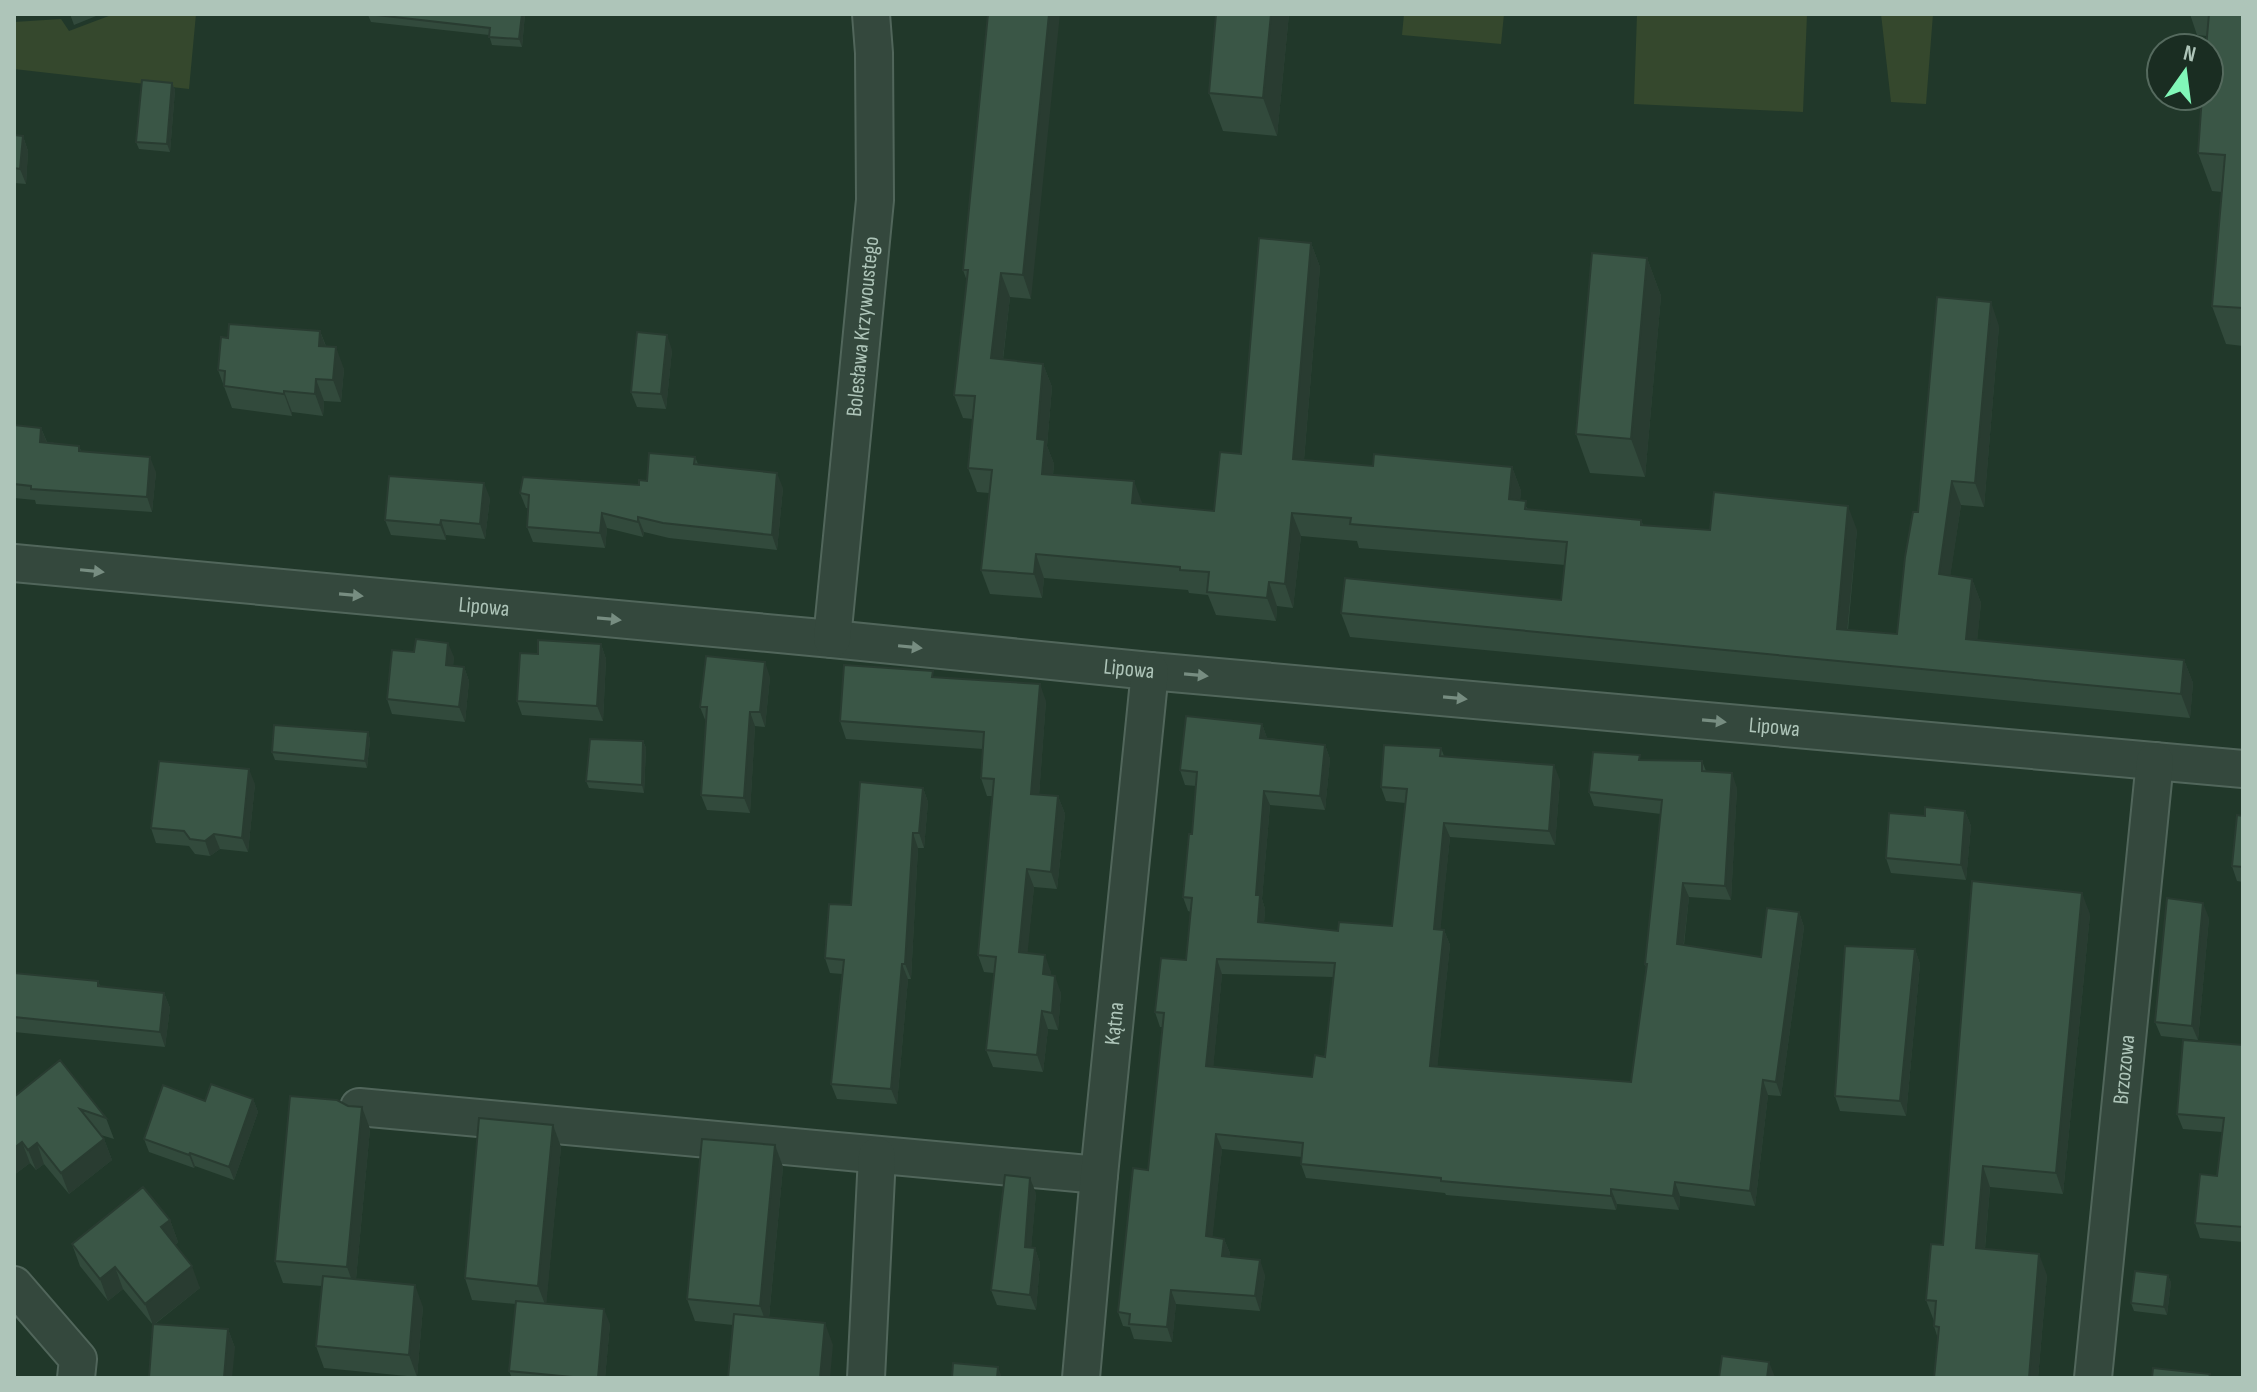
<svg xmlns="http://www.w3.org/2000/svg" width="2257" height="1392" viewBox="0 0 2257 1392" font-family="'Sofia Sans Condensed',sans-serif">
  <style>
    .green { fill: #35482d }
    .lines { fill: none; stroke-linecap: round; stroke-linejoin: round }
    .street-casing { stroke: #51665b; stroke-width: 40 }
    .street { stroke: #34483d; stroke-width: 36 }
    .wall { fill: #324a3c; fill-rule: evenodd }
    .shaded-wall { fill: #293c31 }
    .building { fill: #3a5646; stroke: #293c31; stroke-width: 2; fill-rule: evenodd }
    .oneway { fill: #778d81 }
    .labels { text-anchor: middle; dominant-baseline: central; stroke-width: 6; stroke-linejoin: round; paint-order: stroke }
    .street-label { font-size: 22px; fill: #aec5b9; stroke: #1a2d22 }
  </style>
  <rect width="100%" height="100%" fill="#21382a"/>
  <path class="green" d="M114,14H196L189,89L14,69V22L61,19L69,31Z
    M1404,14H1504L1501,44L1402,35Z
    M1637,14H1807L1803,112L1634,104Z
    M1881,14H1933L1926,104L1891,102Z"/>
  <g class="lines">
    <defs>
      <g id="street">
        <path id="s1" d="M14,563L832,639L1150,671L2243,769"/>
        <path id="s2" d="M832,639L875,200L874,53L871,14"/>
        <path d="M359,1107L1099,1175"/>
        <path d="M14,1285L78,1359L76,1378"/>
        <path d="M866,1378L877,1156"/>
        <path id="s3" d="M1081,1378L1099,1175L1150,671"/>
        <path id="s4" d="M2093,1378L2155,761"/>
      </g>
    </defs>
    <use href="#street" class="street-casing"/>
    <use href="#street" class="street"/>
  </g>
  <path class="wall" d="M70,14H101L74,25Z
    M525,14L522,47L492,45L489,35L371,22L368,15Z
    M988,14L1031,299L1010,297L1003,360L1043,364L1052,387L1047,446L1054,464L1053,475L1142,504L1214,511L1241,454L1311,243L1320,267L1304,460L1373,466L1512,467L1521,491L1520,500L1529,510L1641,520L1643,525L1710,530H1857L1848,630L1897,634L1918,512L1999,326L1984,507L1961,505L1950,576L1972,579L1981,603L1977,640L2184,660L2193,683L2190,718L1350,637L1341,613L1561,600L1565,565L1359,548L1357,541L1301,536L1293,608L1277,606L1276,621L1216,615L1208,595L1189,593L1188,590L1044,578L1042,598L990,594L981,570L989,493L977,492L968,468L973,419L963,418L954,395L967,281L963,270Z
    M1216,14H1289L1277,136L1223,131L1209,93Z
    M2190,14H2243V346L2226,344L2212,306L2222,192L2212,191L2198,153L2207,36L2197,35Z
    M172,83L175,90L170,152L139,149L136,142Z
    M14,135L23,136L28,151L26,184L14,183Z
    M1647,258L1661,296L1645,477L1590,473L1576,434Z
    M320,331L326,346L344,369L341,402L324,401L323,416L292,412V416L232,408L218,370L228,338Z
    M672,350L666,409L637,407L631,392Z
    M14,425L41,428L47,442L79,446L81,451L156,472L152,512L36,504L35,500L14,498Z
    M695,457L698,464L783,488L777,550L669,538L644,532L643,537L607,528L605,548L533,542L527,527L529,508H526L520,493L639,485Z
    M490,498L485,539L446,535V540L391,535L385,520Z
    M601,644L606,659L603,721L522,715L517,701L538,654Z
    M454,657L453,665L464,667L469,681L465,722L392,714L387,699Z
    M770,677L765,727L755,726L750,813L707,810L701,795L706,722L700,707Z
    M935,677L1046,701L1039,795L1058,796L1065,814L1057,889L1034,887L1027,953L1051,972V975L1061,993L1058,1030L1048,1029L1043,1072L993,1067L986,1050L994,973L984,972L978,955L993,796H987L981,778L983,749L846,739L840,721Z
    M1262,724L1267,738L1325,745L1330,759L1325,810L1270,805L1262,899L1265,909L1264,923L1338,931L1392,926L1405,803L1386,801L1381,787L1441,748L1444,756L1560,780L1555,845L1450,837L1440,930H1444L1450,945L1437,1067L1631,1082L1646,967L1645,964L1661,814L1594,806L1589,792L1641,760L1702,761L1706,771L1737,788L1731,900L1689,897L1684,945L1761,957L1799,912L1804,927L1781,1096L1768,1095L1755,1206L1680,1196L1679,1210L1617,1204L1616,1210L1446,1195L1445,1193L1306,1178L1301,1164L1302,1157L1222,1149L1212,1237L1224,1239L1230,1253L1229,1257L1265,1275L1260,1311L1176,1304L1172,1342L1134,1339L1130,1327L1123,1326L1118,1312L1148,1170L1163,1027H1160L1155,1012L1186,960L1191,912L1188,911L1183,897L1192,834L1196,786L1185,785L1180,770ZM1222,974L1333,977L1325,1057L1312,1077L1213,1067Z
    M368,732L370,740L367,768L275,760L272,752Z
    M643,741L646,748L644,793L589,788L586,781Z
    M255,784L248,852L220,849L210,856L195,854L189,846L156,843L151,828Z
    M923,788L928,802L924,848H918L911,979H908L897,1104L837,1099L831,1084L842,974L830,973L825,958L851,905Z
    M1965,811L1971,826L1966,880L1891,873L1886,858L1925,816Z
    M2243,816V882L2237,881L2232,866Z
    M2090,914L2063,1194L1990,1187L1985,1249L2047,1275L2038,1378H1934L1938,1339L1934,1326V1321L1926,1300L1943,1245Z
    M2209,918L2198,1040L2161,1036L2155,1022Z
    M1915,949L1920,964L1906,1116L1840,1111L1835,1096Z
    M14,973L98,981L100,986L164,993L170,1008L165,1047L14,1032Z
    M2243,1045V1242L2200,1238L2195,1223L2217,1176L2222,1132L2183,1129L2177,1114Z
    M60,1060L106,1118L114,1139L101,1135L104,1139L112,1160L69,1194L44,1164L36,1170L30,1163L14,1175V1097Z
    M253,1099L258,1112L234,1180L195,1166L194,1168L149,1152L144,1139L205,1101Z
    M553,1125L561,1147L546,1303L610,1324L605,1378H512L509,1371L516,1304L472,1300L465,1278Z
    M370,1129L356,1279L423,1307L417,1377L324,1368L316,1346L322,1286L283,1283L275,1261Z
    M775,1145L783,1167L769,1318L833,1345L733,1325L695,1321L687,1299Z
    M1036,1193L1031,1248H1035L1040,1263L1036,1310L997,1305L991,1290Z
    M170,1220L178,1242L175,1245L200,1288L155,1324L228,1329L235,1348L153,1325L123,1289L108,1301L80,1266L72,1244Z
    M2168,1275L2171,1283L2167,1315L2134,1311L2131,1303Z"/>
  <path class="shaded-wall" d="M522,14H525L522,47L519,39Z
    M1049,14H1060L1031,299L1023,275Z
    M1271,14H1289L1277,136L1263,98Z
    M172,83L175,90L170,152L167,144Z
    M23,136L28,151L26,184L20,169Z
    M1311,243L1320,267L1302,483L1293,459Z
    M1647,258L1661,296L1645,477L1631,439Z
    M1001,273L1010,297L1000,382L991,358Z
    M1991,302L1999,326L1984,507L1975,483Z
    M320,331L328,353L319,346Z
    M667,335L672,350L666,409L661,394Z
    M336,347L344,369L341,402L333,380Z
    M1043,364L1052,387L1047,446L1054,464L1050,497L1042,474L1037,439Z
    M316,379L324,401L323,416L315,394Z
    M284,391L292,412V416L284,394Z
    M41,428L47,443L40,442Z
    M150,457L156,472L152,512L147,497Z
    M1512,467L1521,491L1518,523L1509,499Z
    M777,473L783,488L777,550L772,535Z
    M1134,481L1143,505L1132,503Z
    M1952,481L1961,505L1947,598L1939,574Z
    M484,483L490,498L485,539L480,524Z
    M1848,506L1857,530L1845,652L1837,629Z
    M602,513L607,528L605,548L600,533Z
    M1292,513L1301,536L1293,608L1285,584Z
    M638,517L644,532L643,537L638,522Z
    M441,520L446,535V540L440,525Z
    M1036,554L1044,578L1042,598L1034,574Z
    M1972,579L1981,603L1975,663L1966,639Z
    M1269,582L1277,606L1276,621L1267,598Z
    M448,643L454,657L452,680L446,665Z
    M601,644L606,659L603,721L597,706Z
    M2184,660L2193,683L2190,718L2181,694Z
    M765,662L770,677L765,727L760,712Z
    M464,667L469,681L465,722L459,707Z
    M1040,684L1046,701L1038,811L1031,794Z
    M750,712L755,726L750,813L744,798Z
    M1262,724L1267,738H1260Z
    M368,732L370,740L367,768L365,761Z
    M643,741L646,748L644,793L642,785Z
    M1325,745L1330,759L1325,810L1320,796Z
    M1554,765L1560,780L1555,845L1549,831Z
    M249,769L255,784L248,852L242,838Z
    M1732,773L1737,788L1731,900L1725,886Z
    M923,788L928,802L924,848L919,833Z
    M1264,791L1270,805L1262,899L1265,909L1263,937L1258,922L1256,895Z
    M1058,796L1065,814L1057,889L1051,872Z
    M1965,811L1971,826L1966,880L1961,865Z
    M1444,823L1450,837L1439,944L1434,929Z
    M913,833L918,848L911,979L905,964Z
    M214,834L220,849L210,856L205,841Z
    M1027,869L1034,887L1026,969L1019,952Z
    M1683,883L1689,897L1682,958L1677,944Z
    M2082,893L2090,914L2063,1194L2056,1173Z
    M2203,903L2209,918L2198,1040L2192,1026Z
    M1799,912L1804,927L1781,1096L1776,1082Z
    M1444,930L1450,945L1436,1081L1430,1066Z
    M1915,949L1920,964L1906,1116L1900,1101Z
    M1045,955L1051,972L1050,992L1043,974Z
    M1217,959L1222,974L1212,1081L1206,1066Z
    M902,964L908,979L897,1104L891,1089Z
    M1055,976L1061,993L1058,1030L1052,1013Z
    M164,993L170,1008L165,1047L160,1032Z
    M1042,1011L1048,1029L1043,1072L1037,1055Z
    M1763,1080L1768,1095L1755,1206L1750,1191Z
    M253,1099L258,1112L234,1180L229,1167Z
    M362,1107L370,1129L355,1289L347,1267Z
    M553,1125L561,1147L546,1307L538,1286Z
    M1216,1134L1222,1149L1211,1251L1206,1236Z
    M104,1139L112,1160L69,1194L61,1173Z
    M22,1142L30,1163L14,1175V1148Z
    M37,1143L44,1164L36,1170L28,1150Z
    M775,1145L783,1167L768,1328L760,1306Z
    M190,1153L195,1166L194,1168L189,1155Z
    M1983,1166L1990,1187L1983,1269L1976,1248Z
    M1030,1178L1036,1193L1030,1262L1025,1247Z
    M1675,1182L1680,1196L1679,1210L1673,1196Z
    M1611,1189L1617,1204L1616,1210L1611,1196Z
    M170,1220L178,1242L169,1249L161,1227Z
    M1224,1239L1230,1253L1228,1271L1222,1256Z
    M1035,1248L1040,1263L1036,1310L1030,1295Z
    M2039,1254L2047,1275L2038,1378H2029Z
    M1260,1260L1265,1275L1260,1311L1255,1296Z
    M192,1266L200,1288L153,1325L145,1304Z
    M115,1267L123,1289L108,1301L100,1279Z
    M2168,1275L2171,1283L2167,1315L2164,1307Z
    M415,1285L423,1307L417,1377L409,1355Z
    M1171,1290L1176,1304L1172,1342L1167,1327Z
    M604,1309L610,1324L605,1378H598Z
    M825,1323L833,1345L830,1378H820Z
    M228,1329L235,1348L232,1378H224Z
    M1769,1362L1775,1377V1378H1767Z
    M998,1367L1002,1378H997Z"/>
  <path class="building" d="M368,14H522L519,39L489,37L490,28Z
    M988,14H1049L1023,275L1001,273L991,358L1043,364L1037,439L1045,440L1042,474L1134,481L1132,503L1214,511L1220,452L1241,454L1259,238L1311,243L1293,459L1373,466L1374,454L1512,467L1509,499L1526,501L1525,509L1641,520V525L1710,530L1714,492L1848,506L1837,629L1897,634L1905,557L1913,512H1918L1937,297L1991,302L1975,483L1952,481L1939,574L1972,579L1966,639L2184,660L2181,694L1341,613L1345,578L1561,600L1567,542L1350,524L1351,518L1292,513L1285,584L1269,582L1267,598L1207,592L1209,572L1180,570V567L1036,554L1034,574L981,570L992,470L968,468L975,396L954,395L968,270H963Z
    M1216,14H1271L1263,98L1209,93Z
    M2209,14H2243V308L2212,306L2225,155L2198,153L2202,96H2209V48H2206Z
    M142,80L172,83L167,144L136,142Z
    M14,135L23,136L20,169L14,168Z
    M1592,253L1647,258L1631,439L1576,434Z
    M229,324L320,331L319,346L336,347L333,380L316,379L315,394L284,391V394L224,386L225,371L218,370L221,337L228,338Z
    M637,332L667,335L661,394L631,392Z
    M14,425L41,428L40,442L79,446V451L150,457L147,497L31,489V486L14,484Z
    M649,453L695,457L694,464L777,473L772,535L663,523L638,517V522L602,513L600,533L527,527L529,495L520,493L523,477L639,485V480L647,481Z
    M389,476L484,483L480,524L441,520L440,525L385,520Z
    M416,639L448,643L446,665L464,667L459,707L387,699L392,650L414,652Z
    M538,640L601,644L597,706L517,701L520,653L538,654Z
    M706,656L765,662L760,712H750L744,798L701,795L707,707H700Z
    M844,665L933,671L932,677L1040,684L1031,794L1058,796L1051,872L1027,869L1019,952L1045,955L1043,974L1055,976L1052,1013L1042,1011L1037,1055L986,1050L996,957L978,955L994,779L981,778L984,732L840,721Z
    M1186,716L1262,724L1260,738L1325,745L1320,796L1264,791L1256,895H1260L1258,922L1338,931L1339,922L1392,926L1407,789L1381,787L1384,745L1441,748L1440,756L1554,765L1549,831L1444,823L1434,929L1444,930L1430,1066L1631,1082L1647,964H1645L1662,800L1589,792L1593,752L1640,755L1639,760L1702,761V771L1732,773L1725,886L1683,883L1677,944L1761,957L1767,908L1799,912L1776,1082L1763,1080L1750,1191L1675,1182L1673,1196L1611,1189V1196L1441,1181V1178L1301,1164L1303,1143L1216,1134L1206,1236L1224,1239L1222,1256L1260,1260L1255,1296L1171,1290L1167,1327L1129,1324L1130,1314L1118,1312L1133,1168L1148,1170L1164,1013L1155,1012L1161,958L1186,960L1192,898L1183,897L1189,834H1192L1197,772L1180,770ZM1217,959L1335,963L1325,1057L1315,1055L1312,1077L1206,1066Z
    M274,725L368,732L365,761L272,752Z
    M590,739L643,741L642,785L586,781Z
    M159,761L249,769L242,838L214,834L205,841L190,839L184,831L151,828Z
    M860,782L923,788L919,833H913L905,964H902L891,1089L831,1084L844,960L825,958L829,904L851,905Z
    M1925,807L1965,811L1961,865L1886,858L1889,813L1925,816Z
    M2237,815L2243,816V867L2232,866Z
    M1972,881L2082,893L2056,1173L1983,1166L1976,1248L2039,1254L2029,1378H1934L1939,1327L1934,1326L1936,1301L1926,1300L1931,1244L1943,1245Z
    M2167,898L2203,903L2192,1026L2155,1022Z
    M1845,946L1915,949L1900,1101L1835,1096Z
    M14,973L98,981V986L164,993L160,1032L14,1017Z
    M2183,1040L2243,1045V1227L2195,1223L2200,1174L2217,1176L2224,1118L2177,1114Z
    M60,1060L106,1118L80,1109L104,1139L61,1173L37,1143L28,1150L22,1142L14,1148V1097Z
    M211,1084L253,1099L229,1167L190,1153L189,1155L144,1139L163,1085L205,1101Z
    M290,1096L337,1100L348,1106L362,1107L347,1267L275,1261Z
    M479,1118L553,1125L538,1286L465,1278Z
    M702,1139L775,1145L760,1306L687,1299Z
    M1005,1175L1030,1178L1025,1247L1035,1248L1030,1295L991,1290Z
    M143,1187L170,1220L161,1227L192,1266L145,1304L115,1267L100,1279L72,1244Z
    M2135,1271L2168,1275L2164,1307L2131,1303Z
    M323,1276L415,1285L409,1355L316,1346Z
    M516,1301L604,1309L598,1378H583L509,1371Z
    M734,1314L825,1323L820,1378H728Z
    M153,1324L228,1329L224,1378H149Z
    M1722,1356L1769,1362L1767,1378H1719Z
    M953,1363L998,1367L997,1378H952Z
    M2153,1368L2210,1374L2209,1378H2152Z"/>
  <defs><path id="oneway-solid" d="M-6-.8H1V-3.2L6.5 0L1 3.2V.8H-6Z" transform="scale(2)"/></defs>
  <g class="oneway">
    <use href="#oneway-solid" transform="translate(92 571) rotate(6)"/>
    <use href="#oneway-solid" transform="translate(351 595) rotate(5)"/>
    <use href="#oneway-solid" transform="translate(609 619) rotate(5)"/>
    <use href="#oneway-solid" transform="translate(910 647) rotate(6)"/>
    <use href="#oneway-solid" transform="translate(1196 675) rotate(5)"/>
    <use href="#oneway-solid" transform="translate(1455 698) rotate(5)"/>
    <use href="#oneway-solid" transform="translate(1714 721) rotate(5)"/>
  </g>
  <g class="labels">
    <g class="street-label">
      <text stroke="none"><textPath href="#s2" startOffset="314">Bolesława Krzywoustego</textPath></text>
      <text stroke="none"><textPath href="#s1" startOffset="472">Lipowa</textPath></text>
      <text stroke="none"><textPath href="#s1" startOffset="1120">Lipowa</textPath></text>
      <text stroke="none"><textPath href="#s1" startOffset="1768">Lipowa</textPath></text>
      <text stroke="none"><textPath href="#s3" startOffset="356">Kątna</textPath></text>
      <text stroke="none"><textPath href="#s4" startOffset="310">Brzozowa</textPath></text>
    </g>
  </g>
  <rect width="2257" height="1392" fill="none" stroke="#aec5b9" stroke-width="32"/>
  <g transform="translate(2185 72) rotate(14)"><circle r="38" fill="#1a2d22" stroke="#556a5e" stroke-width="2"/>
  <path d="M0-6L14 30L0 20L-14 30Z" fill="#81f7b8"/>
  <text y="-12" font-size="22" font-weight="bold" text-anchor="middle" fill="#aec5b9">N</text>
  </g>
</svg>
